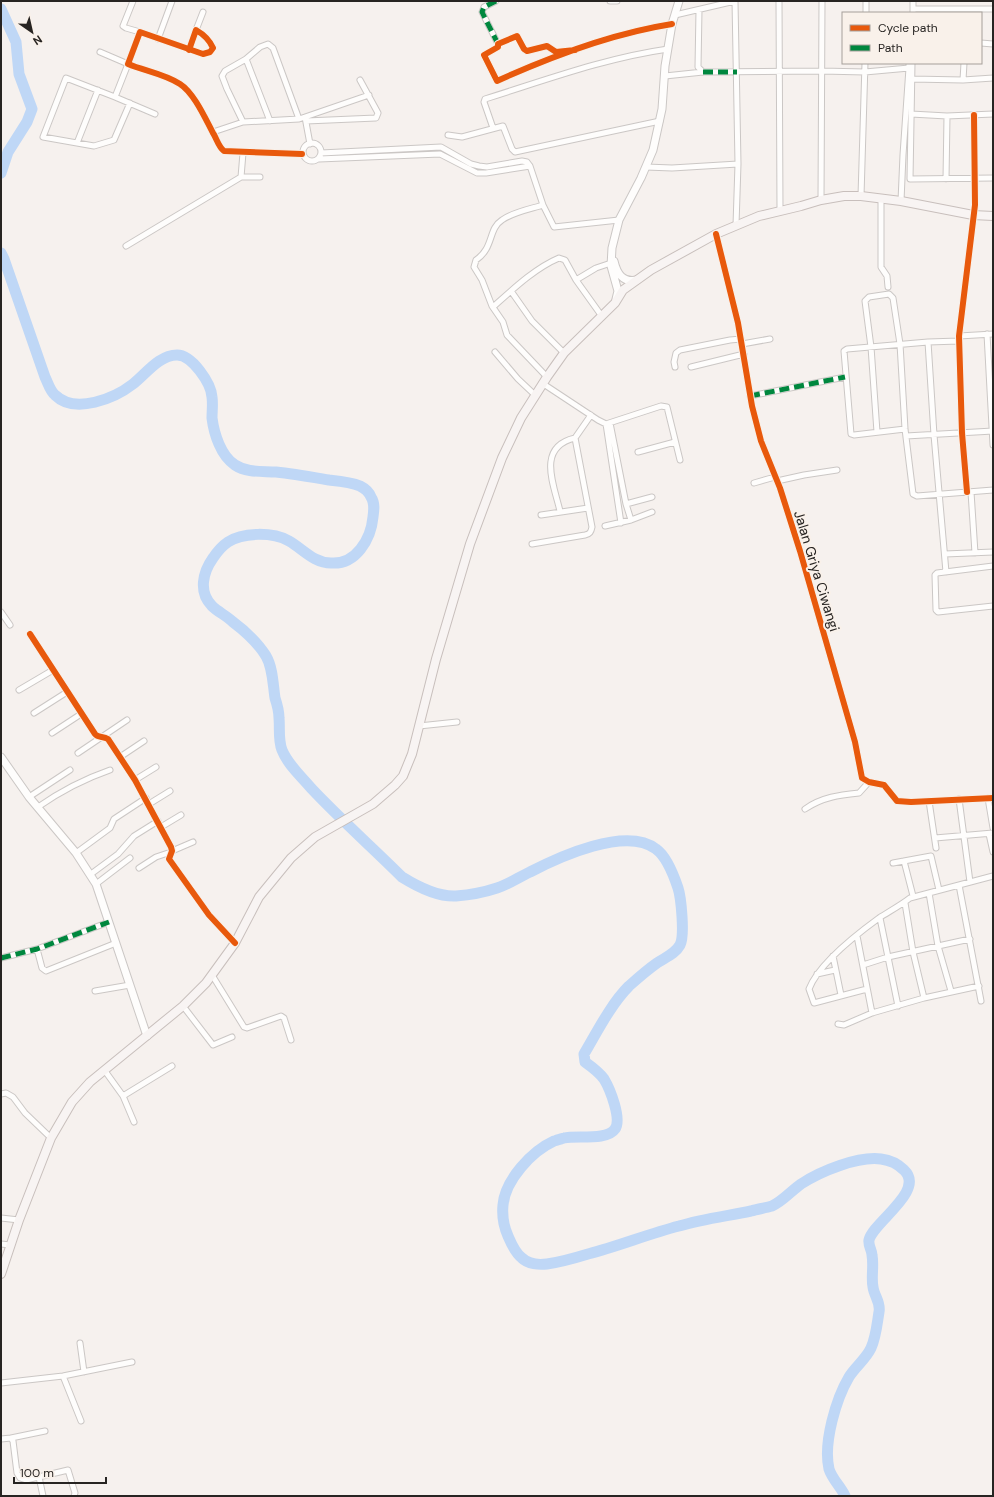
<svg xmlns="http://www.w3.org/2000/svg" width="994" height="1497" viewBox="0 0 994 1497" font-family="'DM Sans',sans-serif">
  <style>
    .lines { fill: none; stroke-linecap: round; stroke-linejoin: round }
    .river { stroke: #bfd7f6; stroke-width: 11 }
    .street-casing { stroke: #cbc7c5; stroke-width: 7 }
    .secondary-casing { stroke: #cbc7c5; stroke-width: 9 }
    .primary-casing { stroke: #c8bfbc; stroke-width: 10 }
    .street { stroke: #fefdfc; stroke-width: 5 }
    .secondary { stroke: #fefdfc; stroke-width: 7 }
    .primary { stroke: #f8f4f3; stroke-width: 8 }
    .quiet { stroke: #00873e; stroke-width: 5; stroke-dasharray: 10 5; stroke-linecap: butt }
    .cycleway-casing { stroke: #f9f1ea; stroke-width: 8 }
    .cycleway { stroke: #e8590c; stroke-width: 6 }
    .labels { text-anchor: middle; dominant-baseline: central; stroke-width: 4; stroke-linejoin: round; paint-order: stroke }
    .street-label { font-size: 14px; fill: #272422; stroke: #f9f1ea }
  </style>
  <rect width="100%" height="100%" fill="#f6f1ee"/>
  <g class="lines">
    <path class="river" d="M1,9L16,42L19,74L32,109L27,122L8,152L1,173
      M1,253L4,259L45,377C48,383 50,391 55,395C75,415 115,398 133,384C146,374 159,355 177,355C192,355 211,383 212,397C213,404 212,411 212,418C214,434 221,456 235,465C247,473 262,471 276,472C294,474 311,477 329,480C339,481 351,482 360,486C364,488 369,492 371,497C375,503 374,510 373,517C371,539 356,565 331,563C314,563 303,549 289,541C273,532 243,532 228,542C222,546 217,552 213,558C203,572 198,592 212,606C218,612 227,616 233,622C245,631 258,643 266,656C273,668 273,685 275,698C277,704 279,711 279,718C280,729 278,740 282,750C288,765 301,776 311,788C340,819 372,847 402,877C418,887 437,897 456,896C469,895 485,892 497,888C509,884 519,877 530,872C559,857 626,826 656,849C666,856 674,876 678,888C681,897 685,936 680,945C675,954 666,957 657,963C647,970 638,978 629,986C611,1004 597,1032 584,1054L585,1062C592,1067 599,1072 604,1079C610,1089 622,1119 615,1129C607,1141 576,1135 564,1138C563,1138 555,1141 554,1141C532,1151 505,1180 503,1205C502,1215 504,1227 508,1236C511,1243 515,1253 522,1258C528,1264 539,1265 547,1264C561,1262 575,1258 588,1254C619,1246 648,1234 679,1226C702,1219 727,1216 751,1211C758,1209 765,1208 772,1206C783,1201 791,1191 801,1184C821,1171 858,1156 881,1159C889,1160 898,1164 904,1170C926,1191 873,1222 869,1240C868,1246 872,1250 872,1255C874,1266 871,1277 873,1287C874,1296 881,1302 879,1312C877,1324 876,1337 871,1348C866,1359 855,1367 849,1377C836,1399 823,1443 829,1469C832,1479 841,1487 845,1496"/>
    <defs>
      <path id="street" d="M133,1L123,26L126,28L140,32
        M496,1L484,7L482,12L498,44
        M610,1H617
        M779,1L780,211
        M913,1V13
        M913,9H993
        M699,10L698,67L703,72
        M866,13V1
        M675,15L735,1L738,164L736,225
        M196,30L203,12
        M158,39L172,1
        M981,43L993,44
        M189,50L196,30C203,34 210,41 213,48L210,52L203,54L140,32L128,64C145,71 165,74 180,84C194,93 205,118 213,133C217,139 218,146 224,151L302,154
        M575,50L556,52L547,46L527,51L524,49L517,36L498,44V47L484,55L497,81C550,57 615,33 672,24
        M100,52L128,64L115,97L66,78L43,137L94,146L114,140L130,103
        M246,59L225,71L222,76L227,89L243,122L299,119L305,117L310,144
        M912,63L910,179L993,178
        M665,76L703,72L822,71L865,72L909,68V63
        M912,79L963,80L993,78
        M963,80L964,63
        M115,97L155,114
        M911,114L947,116L993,114
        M305,117L369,95
        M270,121L246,59L260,47L268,44L273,48L299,119
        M306,121L376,118L378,113L360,80
        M493,128L484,102L485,99C546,80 605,58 668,49
        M213,132L243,122
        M448,135L462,137L503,126L512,149L515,152L660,121
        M77,143L98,90
        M303 152a9 9 0 1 1 18 0a9 9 0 1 1-18 0Z
        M321,153L441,147L471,164L479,166L487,167L522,161L527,162L530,166L543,205L554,227L619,220
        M319,159L440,154L477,173H486L530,166
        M646,167L672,168L738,164
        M241,177H260
        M946,179L947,116
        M861,196L865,63
        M881,198V267L887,276L888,287
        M821,200L822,1
        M901,201L903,155L909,68
        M543,205C530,209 513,212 502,220C488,229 494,248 476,260L474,267L482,280L492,306L503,322L507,335L547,377
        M716,234L738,323L752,406L761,441L780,488L800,551L855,742L862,778L869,782L884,785L897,801L911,802L993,798
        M126,246L241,177L243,153
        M576,280L596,268L614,262
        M511,291L532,321L564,353
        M493,307C512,290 535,268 559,258L565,260L576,280L601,315
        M987,334L993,445
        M959,336L993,334
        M928,342L934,435L946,572
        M742,344L770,339
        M495,352L518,379L535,395
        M675,367L674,362L676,353L680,350L730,340L741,339
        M691,367L744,354
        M542,383L598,420L606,424L661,406L667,407L680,460
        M750,396L845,377
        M610,423L626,504L631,520
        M606,424L621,523
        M905,429L854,435L851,434L844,351L847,349L928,342L959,341
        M877,432L871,347L865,301L869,297L889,294L893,298L900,344L905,429L913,494L917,496L993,490
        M906,436L993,431
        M638,452L675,442
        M777,481L804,475L837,470
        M754,483L775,477
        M967,492L962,433L959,336L975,205L974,115
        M971,492L975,553
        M626,504L652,497
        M560,511C554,485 536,447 575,438
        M541,515L588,508
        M605,526L631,520L652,512
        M532,544L585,535C590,534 591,532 592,527L575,438L591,415
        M945,554L993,552
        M993,566L937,573L935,575L936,610L938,612L993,606
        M1,612L10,625
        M30,634L95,734C98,738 103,736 108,739L135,780L171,847L172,851L169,859L209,915L235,943
        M19,690L53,670
        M34,713L67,692
        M419,726L457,722
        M52,733L81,714
        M78,753L127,720
        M120,757L144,741
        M135,780L156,767
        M29,797L70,770
        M988,798L993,828
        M959,799L970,882
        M929,801L936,848
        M149,804L170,791
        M38,807C61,791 84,779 110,770
        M805,809C822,797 840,795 859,793L869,782
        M161,827L181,815
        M989,834L993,852
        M935,838L993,833
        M172,851L193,842
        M76,853L110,828L114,819L146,798
        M904,861L913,896
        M893,863L931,856L939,890
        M139,868L156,857L171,852
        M91,874L118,854L134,836L158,821
        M96,884L130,858
        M959,885L981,1001
        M929,893L938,946L951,991
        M905,903L913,952L924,998
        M880,918L898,1006
        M857,936L872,1013
        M37,949L42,968L46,971L116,943
        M833,956L841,995
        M1,958L37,949L109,922
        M863,965L888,957L970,939
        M817,974L835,970
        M212,975L244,1027L247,1028L281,1016L284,1018L291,1040
        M867,989L814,1003L809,989C819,963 857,934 879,918C890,911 901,905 910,898L993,876
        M95,991L130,985
        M183,1006L213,1045L232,1037
        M838,1024L844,1025L872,1013L924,998L979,986
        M105,1071L123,1096L134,1122
        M1,1094L6,1093L13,1097L25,1113L51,1138
        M123,1096L172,1066
        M1,1218L19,1220
        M1,1244L10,1245
        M80,1343L84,1372
        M63,1376L81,1421
        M1,1383L63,1376L132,1362
        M11,1438L45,1431
        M1,1439L11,1438L13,1441L17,1473L20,1478L26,1480L68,1470L75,1493L74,1496
        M39,1477L43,1496"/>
      <path id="secondary" d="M614,261C617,274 623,283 637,280
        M616,299L618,291L611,266L612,248L619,220L641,178L653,150L662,109L665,66L672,24L679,1
        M1,757L29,797L76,853L96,884L147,1036"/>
      <path id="primary" d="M1,1274L19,1220L51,1138L72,1102L90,1082L183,1006L206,983L235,943L259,897L291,858L315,837L373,804L395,785L403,776L412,754L436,659L470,544L502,458L521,418L547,377L564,353L615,303L623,290L651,270L716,234L759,216L801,206L821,200L844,196H861L901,201L973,215L993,216"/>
    </defs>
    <use href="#street" class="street-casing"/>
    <use href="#secondary" class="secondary-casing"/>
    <use href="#primary" class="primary-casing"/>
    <use href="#street" class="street"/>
    <use href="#secondary" class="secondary"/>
    <use href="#primary" class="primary"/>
    <path class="quiet" d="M496,1L484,7L482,12L498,44
      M703,72H737
      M750,396L845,377
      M1,958L37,949L109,922"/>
    <defs>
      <path id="cycleway" d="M189,50L196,30C203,34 210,41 213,48L210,52L203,54L140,32L128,64C145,71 165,74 180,84C194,93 205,118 213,133C217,139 218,146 224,151L302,154
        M575,50L556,52L547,46L527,51L524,49L517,36L498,44V47L484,55L497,81C550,57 615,33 672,24
        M716,234L738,323L752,406L761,441L780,488L800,551L855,742L862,778L869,782L884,785L897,801L911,802L993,798
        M967,492L962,433L959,336L975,205L974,115
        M30,634L95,734C98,738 103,736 108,739L135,780L171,847L172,851L169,859L209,915L235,943"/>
    </defs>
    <use href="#cycleway" class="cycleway-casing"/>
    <use href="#cycleway" class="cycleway"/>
  </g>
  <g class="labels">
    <g class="street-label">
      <text transform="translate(817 571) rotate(73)">Jalan Griya Ciwangi</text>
    </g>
  </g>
  <rect width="994" height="1497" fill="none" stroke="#272422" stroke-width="4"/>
  <rect x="842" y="12" width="140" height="52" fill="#f9f1ea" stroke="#a59f9a"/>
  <rect x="850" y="25" width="20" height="6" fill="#e8590c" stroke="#a59f9a"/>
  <text x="878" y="32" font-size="12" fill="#272422">Cycle path</text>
  <rect x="850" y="45" width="20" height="6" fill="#00873e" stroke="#a59f9a"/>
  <text x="878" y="52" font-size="12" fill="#272422">Path</text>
  <g transform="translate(32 32) rotate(146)" stroke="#f9f1ea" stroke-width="3" paint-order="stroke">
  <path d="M0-3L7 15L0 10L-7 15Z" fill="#272422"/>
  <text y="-6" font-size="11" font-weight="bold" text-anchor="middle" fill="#272422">N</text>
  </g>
  <path d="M14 1477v6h92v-6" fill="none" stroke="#272422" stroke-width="2"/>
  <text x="20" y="1477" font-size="12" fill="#272422" stroke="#f9f1ea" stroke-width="3" paint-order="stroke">100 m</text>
</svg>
